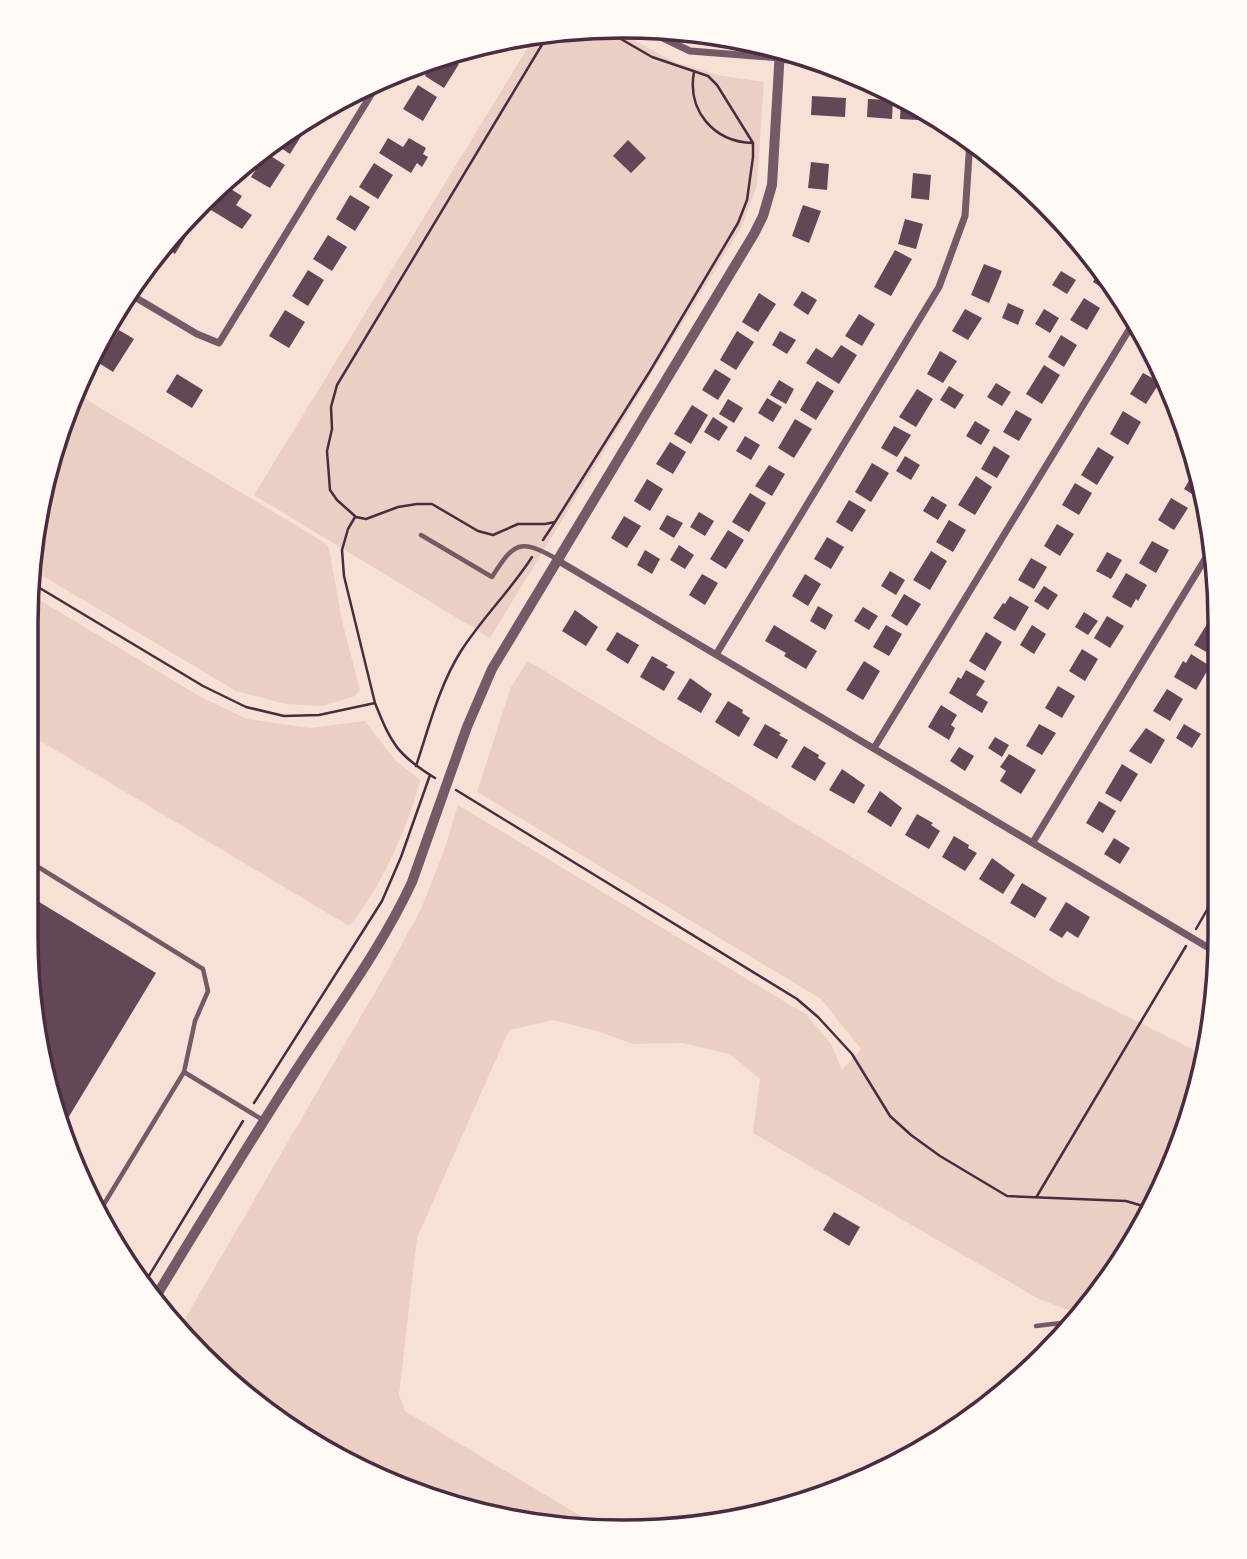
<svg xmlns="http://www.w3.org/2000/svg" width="1247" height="1559" viewBox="0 0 1247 1559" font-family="Arial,sans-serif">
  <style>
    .green { fill: #ebcfc5 }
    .building { fill: #644757 }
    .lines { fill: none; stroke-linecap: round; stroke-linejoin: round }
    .path { stroke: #4a2c40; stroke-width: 2.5 }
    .service { stroke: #755966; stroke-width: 4.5 }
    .minor { stroke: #755966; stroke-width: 7 }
    .tertiary { stroke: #755966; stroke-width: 10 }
    .rim { fill: none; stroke: #4a2c40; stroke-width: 3.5 }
  </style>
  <rect width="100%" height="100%" fill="#f7e1d7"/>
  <path class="green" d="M584,28H613L672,61L717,75L764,82L757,185L742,226L490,638L254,495L535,36Z
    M74,392L325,543L329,548L342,621L360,690L355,696L322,706L285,704L236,691L31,569Z
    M28,593L201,697L247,719L310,728L365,721L395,760L420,780C409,826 380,890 349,926L27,733Z
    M528,661L1060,983L1206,1056L1200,1090L1159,1200L1097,1299L1082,1315L1039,1299L753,1133L760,1079L730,1054L682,1043L633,1044L597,1031L554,1020L509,1030L417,1238L399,1395L405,1411L604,1530L585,1531L469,1512L325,1453L201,1358L179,1329L385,975L421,909L445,848L458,805L807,1015L831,1044L842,1070L861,1049L821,999L477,792L511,687Z"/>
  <path class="building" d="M445,55L459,64L444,88L425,76L435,59Z
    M418,85L437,97L423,121L403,109Z
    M812,96L846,98L845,117L811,115Z
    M868,99L893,100L892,119L867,117Z
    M901,100H909L922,106L935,116V121L900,119Z
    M298,126L305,130L290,154L272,142Z
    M388,138L403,147L409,138L426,148L423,154L428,157L422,167L417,163L411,173L379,153Z
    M628,140L646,158L631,173L613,156Z
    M266,153L285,165L270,188L251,177Z
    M811,162L829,164L827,190L808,188Z
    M374,163L393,175L378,199L359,187Z
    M913,173L931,175L929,200L911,198Z
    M226,186L242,196L236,205L252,215L242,229L211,210Z
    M350,195L370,207L355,231L336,219Z
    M803,205L821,211L809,243L792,236Z
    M905,219L923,224L916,249L898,244Z
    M174,231L185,238L175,254L164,247Z
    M328,235L347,247L332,271L313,259Z
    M895,250L912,259L891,296L874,287Z
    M984,264L1002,271L989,303L971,295Z
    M1101,267L1113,285L1109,292L1093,282Z
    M308,270L324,280L308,306L292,296Z
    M1061,271L1076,280L1067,294L1052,285Z
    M802,291L817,300L808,315L793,305Z
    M759,293L776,304L758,332L742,322Z
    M1084,298L1100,308L1087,330L1070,320Z
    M1008,303L1024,310L1018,325L1002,318Z
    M965,309L982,318L968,340L952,331Z
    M1044,309L1059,318L1050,333L1035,324Z
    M285,310L305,322L289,348L269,336Z
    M859,314L875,324L862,346L845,336Z
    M119,330L134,339L113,372L94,360L104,343L109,346Z
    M737,331L754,342L736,370L720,360Z
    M780,331L796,340L787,354L772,345Z
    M1061,335L1077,345L1064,367L1048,357Z
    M841,345L857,355L839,384L806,363L816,348L832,358Z
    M940,351L957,361L943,383L927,374Z
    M1044,365L1060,375L1042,404L1026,394Z
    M715,369L731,379L718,400L702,390Z
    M1143,373L1160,382L1146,404L1130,394Z
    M177,374L203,390L192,408L166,392Z
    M779,380L794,389L786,404L770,395Z
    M817,381L834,391L816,420L800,410Z
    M996,383L1011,392L1002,406L987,397Z
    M949,386L964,395L955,409L940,400Z
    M917,389L933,399L916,427L899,417Z
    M767,398L782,407L773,422L758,413Z
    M728,399L743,408L734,423L719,414Z
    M692,405L708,415L691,444L674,434Z
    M1016,410L1032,419L1019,441L1003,432Z
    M1123,411L1141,422L1128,445L1110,434Z
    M713,417L728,427L719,441L704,432Z
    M795,419L812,429L794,458L778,448Z
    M975,421L990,430L981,445L966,436Z
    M894,426L911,435L897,457L881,448Z
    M745,436L760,445L751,460L736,451Z
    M670,442L686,452L673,474L656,464Z
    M994,446L1010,456L997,478L981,469Z
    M1098,447L1114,457L1097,485L1081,475Z
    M905,456L920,465L911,480L896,471Z
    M872,463L889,473L871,502L855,492Z
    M769,465L785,474L772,496L755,486Z
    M1197,467L1200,469L1204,493L1200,499L1184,489Z
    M976,476L992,487L975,515L958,505Z
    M647,479L663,489L650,511L634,501Z
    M1075,483L1092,493L1079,515L1062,505Z
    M750,493L766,503L749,532L732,522Z
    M932,496L947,505L938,520L923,511Z
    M1171,498L1188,508L1174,530L1158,520Z
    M849,500L866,510L852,532L836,522Z
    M699,512L714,521L705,536L690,527Z
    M667,515L683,523L674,538L659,529Z
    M624,516L641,526L627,548L611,538Z
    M949,520L966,530L953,552L936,542Z
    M1057,524L1074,534L1060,556L1044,546Z
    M728,530L744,540L726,569L710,559Z
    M827,537L844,547L831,569L814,559Z
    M1152,541L1169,550L1156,573L1139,563Z
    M679,545L694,555L685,569L670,560Z
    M645,550L660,559L652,574L637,565Z
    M931,551L947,561L930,590L913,580Z
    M1107,552L1122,560L1111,579L1096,571Z
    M1031,558L1047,567L1034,589L1018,580Z
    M890,571L905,580L896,595L881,586Z
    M1126,573L1147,585L1138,601L1136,599L1131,608L1112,597Z
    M702,574L718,583L705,605L689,595Z
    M805,574L821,584L808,606L792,596Z
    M1044,586L1058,595L1048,610L1034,601Z
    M904,594L921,604L907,626L891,616Z
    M1010,596L1029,607L1015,631L993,618L1003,603L1005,604Z
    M818,606L833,615L825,630L810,621Z
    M863,607L878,616L869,630L854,621Z
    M575,610L598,627L586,646L562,631Z
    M1084,612L1098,621L1088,635L1075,627Z
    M1107,616L1124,626L1110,648L1094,638Z
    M1212,616L1219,621V639L1210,654L1194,645Z
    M774,625L817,651L806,669L784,656L786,653L765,641Z
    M886,625L902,634L889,656L873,647Z
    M1032,625L1046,634L1034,654L1020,645Z
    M617,632L639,645L628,664L606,650Z
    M986,632L1002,642L985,671L969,661Z
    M1082,649L1098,659L1085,681L1069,671Z
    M1191,654L1210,666L1196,690L1174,677L1183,661L1186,663Z
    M652,656L668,665L666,667L675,672L664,691L640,677Z
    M864,661L880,671L863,700L846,690Z
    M966,670L985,681L976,695L988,702L982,713L949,693L958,677L961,679Z
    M690,678L712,694L701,713L677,699Z
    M1058,686L1075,696L1062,718L1045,708Z
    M1167,689L1183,699L1170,721L1153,711Z
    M728,701L743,710L742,713L750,718L739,737L715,722Z
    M941,705L957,715L951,725L955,728L949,740L928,727Z
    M765,724L781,733L779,735L788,740L777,759L753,745Z
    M1039,724L1056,733L1042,755L1026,746Z
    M1184,724L1201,734L1192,748L1176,738Z
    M1146,728L1165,740L1151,764L1129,751Z
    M995,737L1009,745L1002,757L988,748Z
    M804,746L819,755L818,758L826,763L815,781L791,767Z
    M959,747L974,756L965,771L950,761Z
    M1009,754L1036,770L1021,794L1000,781L1006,771L1000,767Z
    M1122,764L1138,774L1121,802L1105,793Z
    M842,769L865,785L854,804L829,790Z
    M880,791L902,808L891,827L867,812Z
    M1099,801L1116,811L1103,833L1086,823Z
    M917,814L933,823L931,825L940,831L929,849L905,835Z
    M954,836L969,845L968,848L977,853L965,871L942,857Z
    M1114,838L1130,848L1120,864L1104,854Z
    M992,858L1015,875L1003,894L979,879Z
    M1022,883L1047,898L1035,918L1010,903Z
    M26,894L156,973L62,1128L47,1090L26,936Z
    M1066,902L1090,917L1078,938L1067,931L1062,938L1049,930Z
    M834,1212L860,1227L849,1246L823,1230Z"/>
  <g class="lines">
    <path class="path" d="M549,33L337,385L331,407L332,429L327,451L330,490L337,500L356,517L366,519L398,507L417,504H432L478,531L493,535L518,524H545L555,522L650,371L738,223L747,200L753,157V143L717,85L708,76L652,57L602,28
      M694,72C687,110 713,142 753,143
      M355,517L348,529L342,550L344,576L375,703
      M543,540L555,522
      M28,581L203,686L246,707L284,716L319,715L375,703C391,743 397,755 435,778
      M416,766C429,727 439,686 461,651C482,618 511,590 532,557
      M456,790L797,999L818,1017L852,1054L890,1116L911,1135L940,1156L1007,1196L1126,1201L1153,1209
      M1196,929L1219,889
      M254,1103L382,901L401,857L430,775
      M1037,1196L1186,946
      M144,1284L243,1121"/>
    <path class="service" d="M421,535L492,577C514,542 520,538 557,559
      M27,860L203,969L208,991L195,1021L184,1072
      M98,1214L184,1072L263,1120
      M1036,1326L1061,1323L1072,1325"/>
    <path class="minor" d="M644,29L690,51L780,58
      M133,296L197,334L219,343L380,80
      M557,560L1219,954
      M717,653L939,287L965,216L970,140
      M874,748L1135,320
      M1033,842L1213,546"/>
    <path class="tertiary" d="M780,58L819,59
      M155,1298C201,1222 247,1146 295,1072C335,1010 381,949 412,882L467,727L492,669L754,234L763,216L772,185L780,50"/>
  </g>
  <path d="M0 0H1247V1559H0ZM623 38H623A585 585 0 0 1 1208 623V935A585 585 0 0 1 623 1520H623A585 585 0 0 1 38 935V623A585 585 0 0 1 623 38Z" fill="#fffaf5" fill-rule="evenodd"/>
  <path class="rim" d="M623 38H623A585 585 0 0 1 1208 623V935A585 585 0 0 1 623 1520H623A585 585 0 0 1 38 935V623A585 585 0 0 1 623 38Z"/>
</svg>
